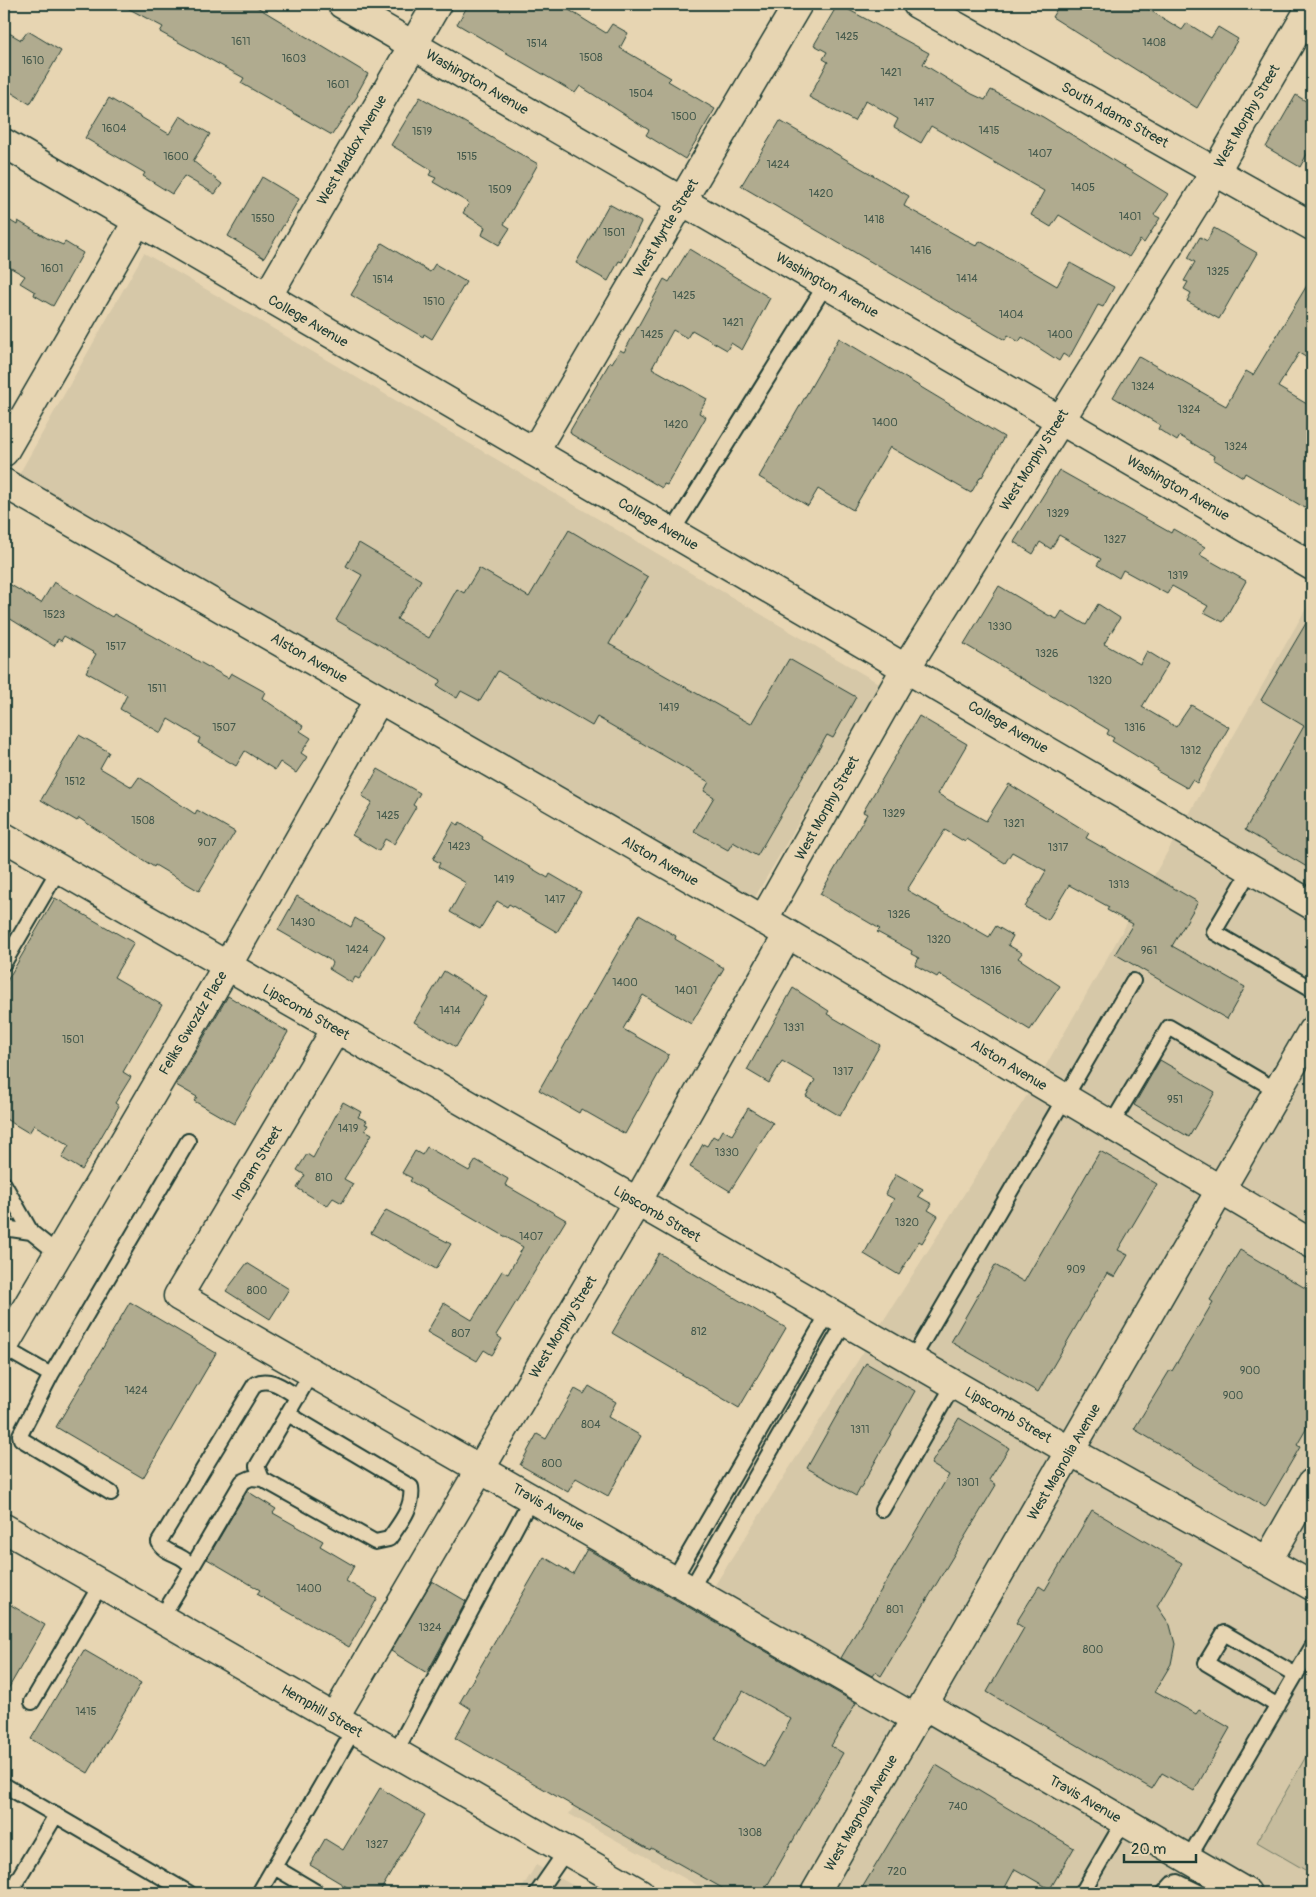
<svg xmlns="http://www.w3.org/2000/svg" width="1316" height="1897" viewBox="0 0 1316 1897" font-family="Pangolin,sans-serif">
  <style>
    .built { fill: #d6c8a8 }
    .green { fill: #c6bc9d; stroke: #727c68 }
    .building { fill: #b0ab8f; stroke: #1f3d34; fill-rule: evenodd }
    .lines { fill: none; stroke-linecap: round; stroke-linejoin: round }
    .service-casing { stroke: #1f3d34; stroke-width: 18 }
    .minor-casing { stroke: #1f3d34; stroke-width: 31 }
    .tertiary-casing { stroke: #1f3d34; stroke-width: 31 }
    .secondary-casing { stroke: #1f3d34; stroke-width: 31 }
    .service { stroke: #e7d5b2; stroke-width: 14 }
    .minor { stroke: #e7d5b2; stroke-width: 28 }
    .tertiary { stroke: #e7d5b2; stroke-width: 28 }
    .secondary { stroke: #e7d5b2; stroke-width: 28 }
    .labels { text-anchor: middle; dominant-baseline: central; stroke-width: 4.5; stroke-linejoin: round; paint-order: stroke }
    .number-label { font-size: 11px; fill: #43584b }
    .street-label { font-size: 14px; fill: #1f3d34; stroke: #e7d5b2 }
  </style>
  <rect width="100%" height="100%" fill="#e7d5b2"/>
  <filter id="ink" filterUnits="userSpaceOnUse"><feTurbulence type="fractalNoise" baseFrequency=".02" numOctaves="2"/><feDisplacementMap in="SourceGraphic" scale="10" xChannelSelector="R" yChannelSelector="G"/><feConvolveMatrix kernelMatrix="1 2 1 2 8 2 1 2 1" color-interpolation-filters="sRGB"/></filter>
  <g filter="url(#ink)">
    <path class="built" d="M144,253L880,684L755,897L17,478Z
      M1312,598V1893H711L569,1814L1045,1067Z
      M536,1865L587,1893H519Z"/>
    <path class="green" d="M1312,1746V1874L1257,1842Z"/>
    <path class="building" d="M120,4H252L368,74L357,94L358,95L332,135L241,83L244,78L160,32L163,27Z
      M469,4H573L569,10L606,33L612,24L628,33L620,48L671,78L668,81L715,109L685,159L646,135L649,130L580,86L575,93L457,24Z
      M838,4L929,53L923,64L972,94L985,100L991,90L1043,117L1168,194L1154,215L1160,218L1144,243L1140,240L1129,257L1059,215L1051,227L1031,215L1044,191L931,126L921,143L894,127L898,119L866,100L854,121L809,97L828,62L823,59L827,52L814,45Z
      M1060,4H1140L1182,30L1187,23L1211,38L1218,27L1238,39L1197,108L1052,17Z
      M4,30L21,40L28,31L61,51L30,104L4,88Z
      M1296,95L1312,105V145L1300,167L1266,147Z
      M420,97L538,164L504,224L510,228L499,245L482,235L485,227L463,213L469,203L433,182L436,178L429,175L432,170L391,145Z
      M109,98L169,134L180,116L210,134L193,161L222,184L215,194L184,176L172,194L143,176L145,173L85,138Z
      M780,121L909,196L904,206L974,245L977,246L980,241L1057,286L1070,263L1114,287L1103,307L1098,305L1069,358L1063,354L1059,361L1022,337L1019,342L1008,335L1005,340L741,186Z
      M262,177L299,199L264,258L228,236Z
      M609,204L641,222L622,262L619,261L608,281L576,263Z
      M4,217L17,225L18,221L47,238L63,245L65,242L83,253L53,306L34,295L35,292L20,283L25,276L4,264Z
      M1214,228L1257,253L1219,319L1187,301L1191,293L1184,289L1188,282L1184,281L1195,262L1188,258L1200,237L1207,241Z
      M382,243L430,272L435,264L466,282L432,339L424,334L423,337L351,295Z
      M689,249L770,298L742,350L731,343L727,350L692,330L687,338L673,330L652,368L707,399L699,413L706,417L667,485L664,484L662,488L571,434L570,431L610,362L612,363L620,350L624,352L664,279L669,282Z
      M1312,277V361L1299,353L1278,387L1312,407V512L1245,473L1243,477L1213,459L1214,456L1180,436L1177,441L1158,429L1160,425L1113,397L1138,356L1226,406L1246,371L1253,375Z
      M839,338L1004,437L982,477L981,476L971,493L890,447L853,510L818,489L808,506L759,477Z
      M1059,470L1171,533L1173,529L1205,547L1200,555L1246,581L1223,622L1204,612L1208,606L1172,586L1167,594L1123,570L1119,578L1097,565L1101,559L1059,535L1051,549L1040,542L1033,554L1014,542Z
      M569,530L648,577L609,644L751,724L789,659L856,697L833,738L827,735L757,856L733,842L728,850L694,831L714,797L704,791L709,782L597,717L592,726L498,671L480,701L461,691L457,698L437,686L441,680L336,620L362,575L346,566L359,543L421,580L397,619L429,638L457,589L464,593L479,568L529,597Z
      M4,581L41,603L54,582L112,617L114,614L228,678L231,673L265,692L262,698L303,726L300,731L311,738L301,753L307,757L296,773L280,762L275,770L245,751L236,766L198,743L200,738L168,719L161,733L120,709L127,695L86,672L96,654L64,636L61,641L58,639L54,646L4,615Z
      M999,586L1048,615L1057,619L1062,611L1086,625L1098,604L1120,618L1104,644L1140,664L1147,651L1168,664L1142,707L1176,727L1191,705L1229,727L1197,783L1192,780L1187,788L1157,771L1158,769L1112,741L1114,738L1107,734L1109,730L964,644Z
      M1312,613V870L1245,830L1304,726L1261,700Z
      M919,716L967,744L938,794L986,821L1009,784L1089,833L1086,838L1198,902L1172,946L1245,987L1227,1019L1115,954L1133,924L1107,910L1109,907L1069,885L1048,920L1025,907L1046,871L1012,852L1005,863L967,839L965,842L945,830L907,890L989,937L996,926L1013,936L1008,945L1022,953L1018,958L1060,986L1030,1030L939,974L937,977L915,965L919,958L911,954L912,951L877,932L880,929L820,894L867,814L863,812Z
      M79,735L109,752L100,768L132,787L139,777L195,814L197,810L235,832L199,891L155,865L154,867L79,818L77,821L41,800Z
      M378,769L420,793L413,805L416,807L394,844L385,839L379,851L352,835L372,802L362,796Z
      M454,822L458,825L460,822L483,837L482,839L548,878L550,874L581,892L557,932L509,904L507,907L497,901L480,929L450,912L466,883L438,867L440,863L433,859Z
      M297,896L351,927L355,918L385,936L359,979L355,977L352,983L329,969L332,963L330,960L278,930Z
      M55,898L134,943L114,977L162,1005L123,1072L131,1077L115,1103L119,1106L82,1170L62,1158L69,1145L34,1125L29,1133L4,1118V986Z
      M639,915L676,936L675,939L724,968L691,1024L643,995L623,1029L669,1055L625,1134L581,1109L579,1113L539,1090Z
      M444,971L486,997L456,1047L414,1022Z
      M793,988L829,1011L827,1014L880,1045L840,1116L806,1096L815,1080L782,1061L769,1083L747,1070Z
      M228,996L288,1032L234,1124L194,1101L197,1097L176,1085Z
      M1160,1060L1215,1092L1189,1137L1134,1105Z
      M343,1102L361,1112L358,1117L367,1121L365,1124L368,1125L365,1130L372,1134L344,1179L353,1184L342,1203L333,1198L327,1206L297,1188L305,1175L297,1170L307,1154L313,1158Z
      M748,1108L773,1123L730,1191L690,1167L703,1144L707,1146L713,1136L718,1139L723,1130L732,1135Z
      M427,1147L469,1171L476,1160L508,1179L505,1185L566,1220L496,1335L502,1339L492,1355L484,1350L477,1361L427,1332L444,1303L472,1320L502,1271L508,1274L523,1247L410,1181L412,1178L402,1173L415,1151L422,1155Z
      M1100,1151L1157,1184L1118,1250L1128,1255L1115,1277L1107,1273L1038,1392L951,1342L995,1265L1024,1282Z
      M896,1174L923,1189L918,1196L932,1204L928,1210L938,1216L922,1243L919,1241L899,1275L864,1254L894,1199L885,1194Z
      M386,1210L451,1244L436,1269L371,1233Z
      M1240,1250L1312,1292V1419L1297,1445L1300,1447L1265,1507L1134,1429L1170,1370L1172,1371L1213,1302L1210,1300Z
      M659,1253L786,1328L739,1408L612,1333Z
      M247,1263L289,1289L270,1319L226,1291Z
      M130,1302L216,1353L143,1478L56,1427Z
      M866,1363L915,1391L856,1496L807,1468Z
      M589,1386L616,1402L608,1417L641,1436L608,1496L576,1478L568,1492L520,1465L537,1434L546,1439L575,1389L584,1394Z
      M959,1418L1009,1448L989,1480L996,1485L881,1676L875,1672L872,1676L841,1658L949,1475L931,1464Z
      M247,1491L276,1509L273,1513L323,1541L320,1546L354,1566L346,1581L377,1599L349,1647L257,1594L260,1590L207,1559Z
      M1092,1510L1182,1563L1157,1606L1170,1625L1175,1644L1171,1664L1155,1691L1196,1714L1199,1710L1230,1728L1194,1791L1162,1773L1152,1789L987,1692L1024,1628L1016,1623L1039,1586L1045,1590Z
      M587,1549L856,1703L831,1746L843,1753L763,1893H731L651,1848L650,1850L455,1738L471,1709L460,1702L544,1557L573,1574ZM743,1691L791,1719L764,1767L715,1739Z
      M432,1581L466,1601L427,1673L391,1651Z
      M4,1601L45,1625L4,1696Z
      M84,1650L141,1683L88,1773L31,1739Z
      M936,1765L1074,1848L1050,1889L1015,1869L1002,1893H859Z
      M380,1788L425,1815L379,1893H357L310,1865L325,1839L343,1850Z"/>
    <g class="lines">
      <defs>
        <path id="service" d="M672,532L826,284
          M1251,869L1214,932L1312,989
          M4,963L59,869
          M1111,1125L1169,1027L1278,1091
          M4,1184L31,1232L57,1253
          M4,1228L31,1232
          M4,1348L51,1375L188,1141
          M912,1360L1133,981
          M51,1375L20,1435L21,1439L111,1493
          M288,1414L411,1487C414,1507 400,1523 389,1539L375,1542L262,1479L257,1466L312,1372
          M882,1510L954,1384
          M191,1569L242,1482L251,1478L262,1479
          M674,1579L829,1312
          M691,1589L845,1322
          M161,1618L191,1569C188,1554 164,1555 159,1542L255,1384C271,1376 284,1389 298,1397
          M32,1702L101,1584
          M1278,1706L1206,1663L1224,1633L1296,1675
          M395,1753L532,1497
          M4,1785L189,1893
          M1188,1859L1312,1647
          M274,1867L318,1893
          M10,1892L56,1815
          M259,1893L354,1729
          M537,1893L566,1851
          M1082,1893L1124,1821
          M1164,1893L1172,1884L1178,1882L1201,1893"/>
        <path id="minor" d="M342,4L1312,566
          M917,4L1312,226
          M4,143L1312,905
          M267,297L437,4
          M4,452L137,222
          M534,452L798,4
          M4,483L788,934L1312,1244
          M4,837L1070,1451L1312,1586
          M763,920L906,668L1215,172L1312,5
          M336,1029L178,1296L916,1719
          M4,1346L227,966L379,699
          M1268,1560L1312,1483
          M924,1705L1247,1893
          M334,1718L637,1202L788,934"/>
        <path id="tertiary" d="M815,1893L1312,1031"/>
        <path id="secondary" d="M4,1528L640,1893"/>
      </defs>
      <use href="#service" class="service-casing"/>
      <use href="#minor" class="minor-casing"/>
      <use href="#tertiary" class="tertiary-casing"/>
      <use href="#secondary" class="secondary-casing"/>
      <use href="#service" class="service"/>
      <use href="#minor" class="minor"/>
      <use href="#tertiary" class="tertiary"/>
      <use href="#secondary" class="secondary"/>
    </g>
  </g>
  <g class="labels">
    <g class="number-label">
      <text x="847" y="36">1425</text>
      <text x="241" y="41">1611</text>
      <text x="1154" y="42">1408</text>
      <text x="537" y="43">1514</text>
      <text x="591" y="57">1508</text>
      <text x="294" y="58">1603</text>
      <text x="33" y="60">1610</text>
      <text x="891" y="72">1421</text>
      <text x="338" y="84">1601</text>
      <text x="641" y="93">1504</text>
      <text x="924" y="102">1417</text>
      <text x="684" y="116">1500</text>
      <text x="114" y="128">1604</text>
      <text x="989" y="130">1415</text>
      <text x="422" y="131">1519</text>
      <text x="1040" y="153">1407</text>
      <text x="176" y="156">1600</text>
      <text x="467" y="156">1515</text>
      <text x="778" y="164">1424</text>
      <text x="1083" y="187">1405</text>
      <text x="500" y="189">1509</text>
      <text x="821" y="193">1420</text>
      <text x="1130" y="216">1401</text>
      <text x="263" y="218">1550</text>
      <text x="874" y="219">1418</text>
      <text x="614" y="232">1501</text>
      <text x="921" y="250">1416</text>
      <text x="52" y="268">1601</text>
      <text x="1218" y="271">1325</text>
      <text x="967" y="278">1414</text>
      <text x="383" y="279">1514</text>
      <text x="684" y="295">1425</text>
      <text x="434" y="301">1510</text>
      <text x="1011" y="314">1404</text>
      <text x="733" y="322">1421</text>
      <text x="652" y="334">1425</text>
      <text x="1060" y="334">1400</text>
      <text x="1143" y="386">1324</text>
      <text x="1189" y="409">1324</text>
      <text x="885" y="422">1400</text>
      <text x="676" y="424">1420</text>
      <text x="1236" y="446">1324</text>
      <text x="1058" y="513">1329</text>
      <text x="1115" y="539">1327</text>
      <text x="1178" y="575">1319</text>
      <text x="54" y="614">1523</text>
      <text x="1000" y="626">1330</text>
      <text x="116" y="646">1517</text>
      <text x="1047" y="653">1326</text>
      <text x="1100" y="680">1320</text>
      <text x="157" y="688">1511</text>
      <text x="669" y="707">1419</text>
      <text x="224" y="727">1507</text>
      <text x="1135" y="727">1316</text>
      <text x="1191" y="750">1312</text>
      <text x="75" y="781">1512</text>
      <text x="894" y="813">1329</text>
      <text x="388" y="815">1425</text>
      <text x="143" y="820">1508</text>
      <text x="1014" y="823">1321</text>
      <text x="207" y="842">907</text>
      <text x="459" y="846">1423</text>
      <text x="1058" y="847">1317</text>
      <text x="504" y="879">1419</text>
      <text x="1119" y="884">1313</text>
      <text x="555" y="899">1417</text>
      <text x="899" y="914">1326</text>
      <text x="303" y="922">1430</text>
      <text x="939" y="939">1320</text>
      <text x="357" y="949">1424</text>
      <text x="1149" y="950">961</text>
      <text x="991" y="970">1316</text>
      <text x="625" y="982">1400</text>
      <text x="686" y="990">1401</text>
      <text x="450" y="1010">1414</text>
      <text x="794" y="1027">1331</text>
      <text x="73" y="1039">1501</text>
      <text x="843" y="1071">1317</text>
      <text x="1175" y="1099">951</text>
      <text x="348" y="1128">1419</text>
      <text x="727" y="1152">1330</text>
      <text x="324" y="1177">810</text>
      <text x="907" y="1222">1320</text>
      <text x="531" y="1236">1407</text>
      <text x="1076" y="1269">909</text>
      <text x="257" y="1290">800</text>
      <text x="699" y="1331">812</text>
      <text x="461" y="1333">807</text>
      <text x="1250" y="1370">900</text>
      <text x="136" y="1390">1424</text>
      <text x="1233" y="1395">900</text>
      <text x="591" y="1424">804</text>
      <text x="860" y="1429">1311</text>
      <text x="552" y="1463">800</text>
      <text x="968" y="1482">1301</text>
      <text x="309" y="1588">1400</text>
      <text x="895" y="1609">801</text>
      <text x="430" y="1627">1324</text>
      <text x="1093" y="1649">800</text>
      <text x="86" y="1711">1415</text>
      <text x="958" y="1806">740</text>
      <text x="750" y="1832">1308</text>
      <text x="377" y="1844">1327</text>
      <text x="897" y="1871">720</text>
    </g>
    <g class="street-label">
      <text transform="translate(477 82) rotate(30)">Washington Avenue</text>
      <text transform="translate(1115 115) rotate(29)">South Adams Street</text>
      <text transform="translate(1247 116) rotate(-60)">West Morphy Street</text>
      <text transform="translate(352 150) rotate(-60)">West Maddox Avenue</text>
      <text transform="translate(666 228) rotate(-59)">West Myrtle Street</text>
      <text transform="translate(827 285) rotate(30)">Washington Avenue</text>
      <text transform="translate(308 321) rotate(30)">College Avenue</text>
      <text transform="translate(1034 460) rotate(-58)">West Morphy Street</text>
      <text transform="translate(1178 488) rotate(30)">Washington Avenue</text>
      <text transform="translate(658 524) rotate(30)">College Avenue</text>
      <text transform="translate(309 658) rotate(30)">Alston Avenue</text>
      <text transform="translate(1008 727) rotate(30)">College Avenue</text>
      <text transform="translate(827 808) rotate(-61)">West Morphy Street</text>
      <text transform="translate(660 861) rotate(30)">Alston Avenue</text>
      <text transform="translate(306 1012) rotate(30)">Lipscomb Street</text>
      <text transform="translate(193 1023) rotate(-59)">Feliks Gwozdz Place</text>
      <text transform="translate(1009 1065) rotate(31)">Alston Avenue</text>
      <text transform="translate(257 1163) rotate(-59)">Ingram Street</text>
      <text transform="translate(657 1214) rotate(30)">Lipscomb Street</text>
      <text transform="translate(563 1327) rotate(-59)">West Morphy Street</text>
      <text transform="translate(1008 1415) rotate(30)">Lipscomb Street</text>
      <text transform="translate(1064 1462) rotate(-60)">West Magnolia Avenue</text>
      <text transform="translate(548 1507) rotate(30)">Travis Avenue</text>
      <text transform="translate(322 1711) rotate(30)">Hemphill Street</text>
      <text transform="translate(1085 1799) rotate(30)">Travis Avenue</text>
      <text transform="translate(861 1813) rotate(-60)">West Magnolia Avenue</text>
    </g>
  </g>
  <rect width="1316" height="1897" fill="none" stroke="#e7d5b2" stroke-width="20"/>
  <rect x="10" y="10" width="1296" height="1877" fill="none" stroke="#1f3d34" stroke-width="2" filter="url(#ink)"/>
  <path d="M1124 1854v8h72v-8" fill="none" stroke="#1f3d34" stroke-width="2.5"/>
  <text x="1131" y="1854" font-size="15" fill="#1f3d34" stroke="#e7d5b2" stroke-width="4" paint-order="stroke">20 m</text>
</svg>
